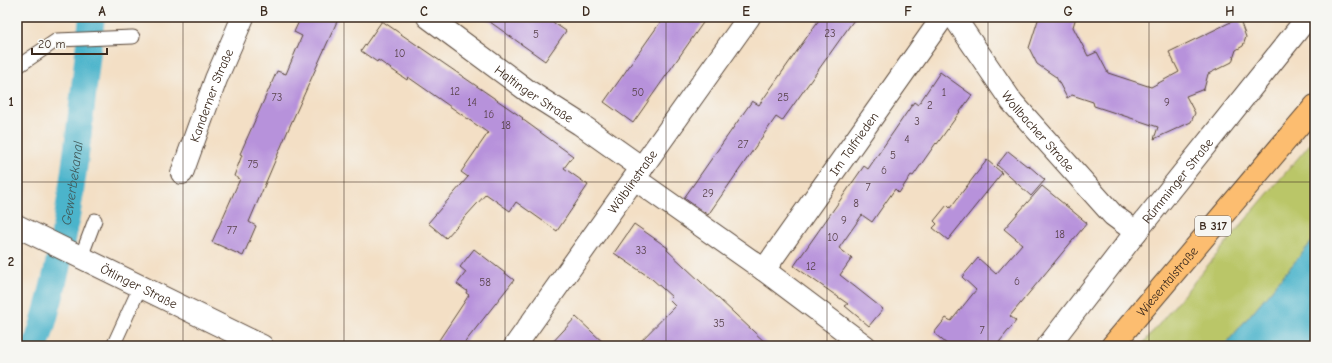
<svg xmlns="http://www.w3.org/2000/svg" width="1332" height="363" viewBox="0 0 1332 363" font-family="'Comic Neue',sans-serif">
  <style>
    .green { fill: #bac668; stroke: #7a7843 }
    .water { fill: #4cb4cb; stroke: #446f74 }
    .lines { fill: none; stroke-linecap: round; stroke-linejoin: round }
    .canal { stroke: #4cb4cb; stroke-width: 26 }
    .building { fill: #b792db }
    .service-casing { stroke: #574537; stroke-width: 15 }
    .minor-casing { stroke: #574537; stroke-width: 24 }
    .primary-casing { stroke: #574537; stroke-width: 24 }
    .service { stroke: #fff; stroke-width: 13 }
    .minor { stroke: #fff; stroke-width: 22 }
    .primary { stroke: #fcbd6f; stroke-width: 22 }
    .grid { fill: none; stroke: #3b2a1e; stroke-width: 1; stroke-opacity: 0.55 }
    .labels { text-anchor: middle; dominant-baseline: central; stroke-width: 4; stroke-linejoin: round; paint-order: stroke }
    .number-label { font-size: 11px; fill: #5a444d }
    .shield { fill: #f6f6f2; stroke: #73675e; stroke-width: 1 }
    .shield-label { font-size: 12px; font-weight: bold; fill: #3b2a1e }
    .street-label { font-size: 13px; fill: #3b2a1e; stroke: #f6f6f2 }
    .water-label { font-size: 14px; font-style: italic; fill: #415a5b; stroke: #f6f6f2 }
    .neatline { fill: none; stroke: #3b2a1e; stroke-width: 1.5 }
    .grid-label { font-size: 13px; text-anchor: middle; font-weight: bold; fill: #3b2a1e }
  </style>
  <rect width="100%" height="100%" fill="#f6f6f2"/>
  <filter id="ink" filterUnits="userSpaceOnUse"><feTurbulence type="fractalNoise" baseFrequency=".025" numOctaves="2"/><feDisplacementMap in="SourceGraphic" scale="8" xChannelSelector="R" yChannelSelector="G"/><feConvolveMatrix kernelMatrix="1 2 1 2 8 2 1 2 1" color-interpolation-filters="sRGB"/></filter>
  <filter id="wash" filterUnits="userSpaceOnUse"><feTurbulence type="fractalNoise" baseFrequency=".012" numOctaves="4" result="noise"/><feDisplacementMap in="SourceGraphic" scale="16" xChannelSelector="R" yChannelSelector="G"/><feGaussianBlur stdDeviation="0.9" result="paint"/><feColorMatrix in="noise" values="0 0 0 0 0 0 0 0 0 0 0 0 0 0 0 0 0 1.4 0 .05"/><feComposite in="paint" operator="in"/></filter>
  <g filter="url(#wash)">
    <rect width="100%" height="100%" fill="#f3dfc5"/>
    <path class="green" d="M1315,138V238L1224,346H1141L1247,218Z"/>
    <path class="water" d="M1315,238V346H1224Z"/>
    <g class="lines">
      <path class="canal" id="s1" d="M36,346C71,242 79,126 92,17"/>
    </g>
    <g id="blocks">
      <path class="building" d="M301,17H339L289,128L249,222L256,226L243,256L212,242L240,179L234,176L242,155L240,154L277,71L286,74L302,36L294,32Z
        M483,17H545L566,31L545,61Z
        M664,17H707L633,123L604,102Z
        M821,17H856L782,121L776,117L708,215L684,198L752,101L759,105Z
        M1039,17H1076L1073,27L1088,56L1097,52L1108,73L1151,87L1179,72L1169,52L1239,18L1246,37L1243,46L1236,50L1232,62L1208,74L1204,89L1186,96L1195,113L1191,122L1154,139L1158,127L1094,106L1093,102L1072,95L1067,98L1056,77L1037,64L1029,48Z
        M382,21L523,118L522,119L573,156L564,168L588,185L557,231L516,202L510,211L486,194L446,238L428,223L468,177L461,172L488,133L408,77L407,80L378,60L377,62L361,51Z
        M940,72L972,95L937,144L936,143L913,176L911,175L899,193L895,189L872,222L862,215L839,248L852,258L840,275L883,309L869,326L845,306L848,304L794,266L864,166L868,169L914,102L918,105Z
        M1008,151L1027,166L1028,165L1045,180L1031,196L997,165Z
        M987,160L1002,173L948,240L933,228L937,224L934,221L947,205L950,208Z
        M1042,186L1087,223L1010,316L1016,321L996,346H949L934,333L946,318L951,321L976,290L962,277L978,258L996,274L1022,244L1004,229Z
        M634,224L668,248L667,250L769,346H636L675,306L669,300L672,297L652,279L614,253Z
        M474,249L514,280L462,346H435L469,295L466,293L467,291L457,284L466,272L460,267Z
        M576,317L607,346H549Z"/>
    </g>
  </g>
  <g filter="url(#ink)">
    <use href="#blocks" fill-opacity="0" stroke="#574537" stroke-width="1"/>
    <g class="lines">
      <defs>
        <path id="service" d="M17,67L57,40L133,37
          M81,257L95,220
          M113,346L140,287"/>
        <g id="minor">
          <path id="s2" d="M428,17L528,91L580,124L642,168"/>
          <path id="s3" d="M954,17L1012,102L1113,215L1136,232"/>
          <path id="s4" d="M182,173L216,79L243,17"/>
          <path d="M635,179L764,270L865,346"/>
          <path id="s5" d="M17,226L262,346"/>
          <path id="s6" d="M764,270L943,17"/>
          <path id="s7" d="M515,346L749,17"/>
          <path id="s8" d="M1048,346L1136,232L1308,17"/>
        </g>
        <g id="primary">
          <path id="s9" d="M1112,346L1315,106"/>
        </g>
      </defs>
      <use href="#service" class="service-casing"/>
      <use href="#minor" class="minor-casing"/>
      <use href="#primary" class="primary-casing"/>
      <use href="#service" class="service"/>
      <use href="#minor" class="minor"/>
      <use href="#primary" class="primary"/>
    </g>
  </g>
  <path class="grid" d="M183,17V346M344,17V346M505,17V346M666,17V346M827,17V346M988,17V346M1149,17V346M17,182H1315"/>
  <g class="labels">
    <g class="number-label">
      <text x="830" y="33">23</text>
      <text x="536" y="34">5</text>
      <text x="400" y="53">10</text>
      <text x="455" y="91">12</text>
      <text x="638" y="92">50</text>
      <text x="944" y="92">1</text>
      <text x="277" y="97">73</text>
      <text x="783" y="97">25</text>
      <text x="472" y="102">14</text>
      <text x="1167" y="102">9</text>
      <text x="930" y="105">2</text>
      <text x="489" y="114">16</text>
      <text x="917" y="121">3</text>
      <text x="506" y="125">18</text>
      <text x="907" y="139">4</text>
      <text x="743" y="144">27</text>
      <text x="893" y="155">5</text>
      <text x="253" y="164">75</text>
      <text x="884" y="170">6</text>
      <text x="868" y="187">7</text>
      <text x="708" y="193">29</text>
      <text x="856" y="203">8</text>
      <text x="844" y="220">9</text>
      <text x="232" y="230">77</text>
      <text x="1060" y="234">18</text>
      <text x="833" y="237">10</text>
      <text x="641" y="250">33</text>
      <text x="811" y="266">12</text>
      <text x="1017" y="281">6</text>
      <text x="485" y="282">58</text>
      <text x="719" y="323">35</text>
      <text x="982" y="330">7</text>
    </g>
    <rect class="shield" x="1195" y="216" width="36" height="20" rx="3"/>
    <g class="shield-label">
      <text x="1213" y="226">B 317</text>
    </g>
    <g class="street-label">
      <text stroke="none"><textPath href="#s2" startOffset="131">Haltinger Straße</textPath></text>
      <text stroke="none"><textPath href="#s4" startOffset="83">Kanderner Straße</textPath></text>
      <text stroke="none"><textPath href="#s3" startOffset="142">Wollbacher Straße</textPath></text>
      <text stroke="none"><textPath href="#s6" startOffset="155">Im Talfrieden</textPath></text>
      <text stroke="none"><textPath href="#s8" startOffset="210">Rümminger Straße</textPath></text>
      <text stroke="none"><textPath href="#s7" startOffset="202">Wölblinstraße</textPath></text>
      <text stroke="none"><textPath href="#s9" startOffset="85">Wiesentalstraße</textPath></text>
      <text stroke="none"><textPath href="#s5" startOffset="136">Ötlinger Straße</textPath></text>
    </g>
    <g class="water-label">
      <text stroke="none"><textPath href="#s1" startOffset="167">Gewerbekanal</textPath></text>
    </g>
  </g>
  <rect width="1332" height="363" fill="none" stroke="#f6f6f2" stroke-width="44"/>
  <path d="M32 48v6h75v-6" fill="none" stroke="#3b2a1e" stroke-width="2"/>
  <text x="38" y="48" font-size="12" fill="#3b2a1e" stroke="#f6f6f2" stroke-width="3" paint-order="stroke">20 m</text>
  <rect x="22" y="22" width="1288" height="319" class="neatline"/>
  <g class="grid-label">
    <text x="102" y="16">A</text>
    <text x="264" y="16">B</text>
    <text x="424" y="16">C</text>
    <text x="586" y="16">D</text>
    <text x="746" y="16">E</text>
    <text x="908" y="16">F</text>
    <text x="1068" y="16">G</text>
    <text x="1230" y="16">H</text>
    <text x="11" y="106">1</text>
    <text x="11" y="266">2</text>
  </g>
</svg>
